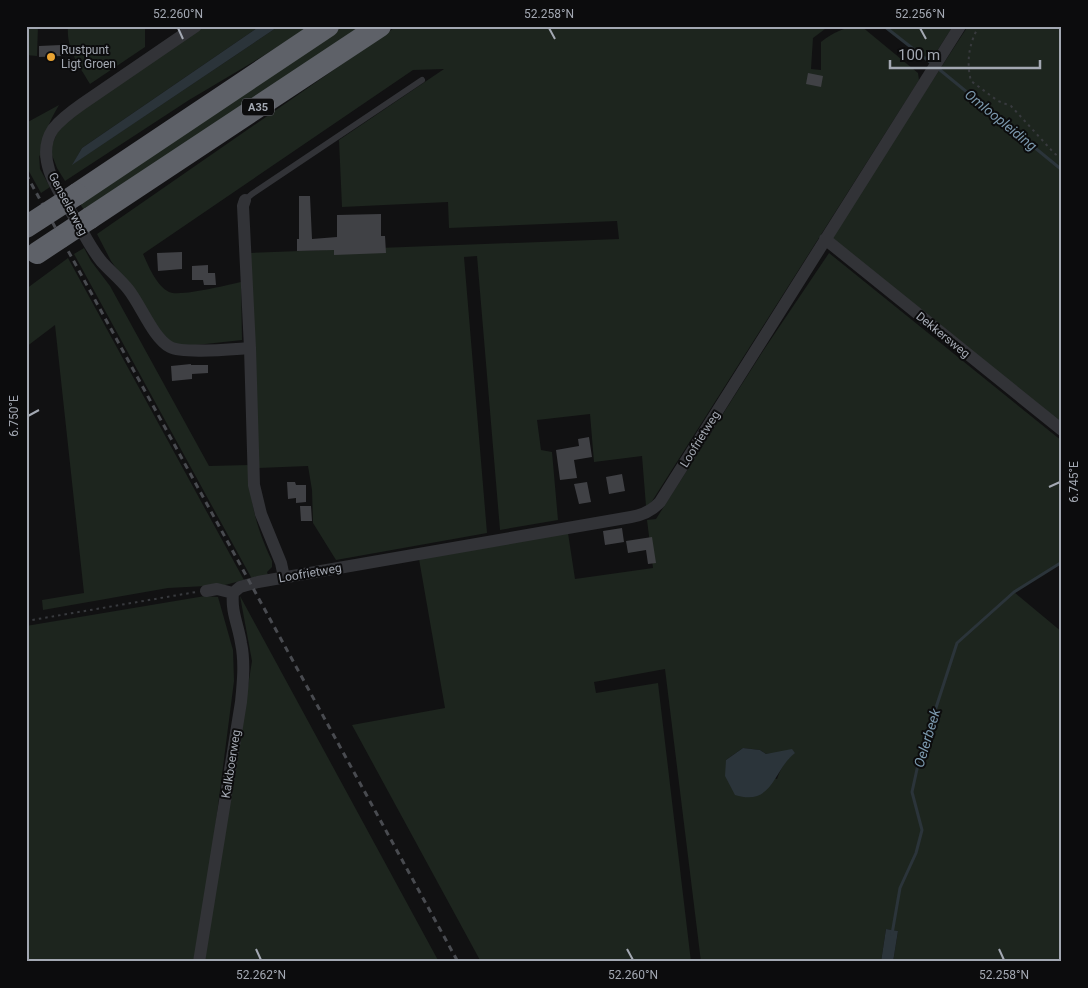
<svg xmlns="http://www.w3.org/2000/svg" width="1088" height="988" viewBox="0 0 1088 988" font-family="Roboto,sans-serif">
  <style>
    .green { fill: #1d251e; fill-rule: evenodd }
    .water { fill: #2b343a }
    .lines { fill: none; stroke-linecap: round; stroke-linejoin: round }
    .stream { stroke: #2b343a; stroke-width: 3 }
    .building { fill: #404145 }
    .path { stroke: #383a3e; stroke-width: 2; stroke-dasharray: 2.5 4; stroke-linecap: butt }
    .service { stroke: #323337; stroke-width: 6 }
    .minor { stroke: #323337; stroke-width: 12 }
    .motorway { stroke: #5e6168; stroke-width: 22 }
    .rail { stroke: #494b50; stroke-width: 3; stroke-dasharray: 6 5; stroke-linecap: butt }
    .motorway-bridge { stroke: #5e6168; stroke-width: 22 }
    .ticks { fill: none; stroke: #a3a8b2; stroke-width: 2 }
    .poi-dot { fill: #e9a332; stroke: #0c0c0d; stroke-width: 2 }
    .labels { text-anchor: middle; dominant-baseline: central; stroke-width: 4; stroke-linejoin: round; paint-order: stroke }
    .shield { fill: #0c0c0d; stroke: #767980; stroke-width: 1 }
    .shield-label { font-size: 11px; font-weight: bold; fill: #a3a8b2 }
    .poi-label { font-size: 12px; fill: #a3a8b2; stroke: #0c0c0d; text-anchor: start }
    .street-label { font-size: 12px; fill: #a3a8b2; stroke: #0c0c0d }
    .water-label { font-size: 14px; font-style: italic; fill: #7b98ad; stroke: #0c0c0d }
    .neatline { fill: none; stroke: #a3a8b2; stroke-width: 2 }
    .ticks-label { font-size: 12px; text-anchor: middle; fill: #a3a8b2 }
  </style>
  <rect width="100%" height="100%" fill="#111112"/>
  <path class="green" d="M26,26H38L37,56L26,55Z
    M68,26H145V47L90,84C79,65 66,49 68,26Z
    M205,26H260L82,148L73,164L279,26H310L263,56L189,100L65,181L57,168L52,155V145L57,133L65,124L99,96Z
    M343,26H371L86,213L78,201Z
    M397,26H829L813,38L811,69L821,70V42C832,33 846,26 861,26L918,73L919,80L649,506H646L642,456L594,462L590,414L537,420L541,450L552,452L558,520L500,530L477,256L464,257L487,533L336,560L313,523L312,490L308,466L258,468L249,253L619,239L617,221L449,228L448,202L342,207L339,140L444,69L413,70L143,254C149,267 156,285 169,292C180,297 227,285 241,282L242,340L187,346H178L165,338L111,261L97,234Z
    M884,26H953L930,62Z
    M968,26H1062V427L830,238Z
    M59,105C46,127 44,136 43,162L39,155L40,169L50,187L41,193L26,166V123Z
    M84,248L91,261L110,286L209,466L249,465C250,503 256,527 272,561V567L267,572L268,575L252,579L74,254Z
    M829,253L1062,441V562L1014,592L1062,632V962H893L898,931L886,929L881,962H701L665,669L594,682L596,693L658,683L691,962H481L352,725L445,708L419,559L568,533L575,579L653,568L647,520L656,519L763,351ZM743,748L760,750L766,754L795,752C786,760 781,767 777,779L726,760Z
    M68,258L244,580L225,585L168,588L43,610L42,600L84,593L55,325L26,347V289Z
    M205,596L218,597L233,650L234,681L207,892L196,962H26V626Z
    M240,596L439,962H204L252,661Z"/>
  <path class="water" d="M260,26H279L72,165L82,148Z
    M743,748L760,750L766,754L792,749L795,753C773,770 773,807 735,795L725,776L726,760Z
    M886,929L898,931L893,962H881Z"/>
  <g class="lines">
    <path class="stream" d="M884,26L930,62
      M940,70L1062,170
      M892,934L900,888L916,853L922,830L912,792L919,760L957,643L1014,592L1062,562"/>
  </g>
  <path class="building" d="M61,45V56L39,57V46Z
    M808,73L823,76L821,87L806,84Z
    M299,196H310L312,239L337,237V215L381,214V236H385L386,253L334,255V250L297,251V239H299Z
    M182,252V269L158,271L157,253Z
    M208,265V273H215L216,285H204L203,280H192V266Z
    M191,364V365H208V373L192,374V379L172,381L171,366Z
    M589,437L592,457L574,460L577,478L560,480L556,450L579,446L578,439Z
    M622,474L625,491L609,494L606,477Z
    M287,482H295L296,485H306V502L296,503V498L288,499Z
    M587,482L591,502L579,504L574,484Z
    M300,506H311L312,521H301Z
    M622,528L624,542L605,545L603,531Z
    M652,537L656,563L648,564L646,550L628,553L626,541Z"/>
  <g class="lines">
    <path class="path" d="M979,26C969,43 966,62 971,81L998,101L1011,106L1054,153L1062,159
      M26,621L196,592"/>
    <path class="service" d="M245,200L252,194L422,80"/>
    <path class="minor" d="M196,26L82,104C72,111 61,119 53,129C33,159 61,195 76,220C84,234 91,249 102,262C110,271 120,279 128,289C141,305 153,338 170,347C183,354 233,349 250,348L254,485L261,514L281,563L284,577
      M245,200L243,206L250,348
      M825,239L1062,430
      M206,591L217,589L233,593
      M199,962L241,702C243,682 245,662 241,643C238,624 231,612 233,593L240,587L258,582L631,517C643,515 652,511 660,502L960,26"/>
    <path class="motorway" d="M77,194L328,26
      M90,218L380,26"/>
    <path class="rail" d="M26,174L458,962"/>
    <path class="motorway-bridge" d="M26,227L77,194
      M37,253L90,218"/>
  </g>
  <path class="ticks" d="M178,28L183,39M549,28L555,39M920,28L926,39M28,416L39,410M1049,487L1060,482M256,949L261,960M627,949L633,960M999,949L1004,960"/>
  <circle class="poi-dot" cx="51" cy="57" r="5"/>
  <g class="labels">
    <rect class="shield" x="242" y="98.5" width="32" height="17" rx="4"/>
    <g class="shield-label">
      <text x="258" y="107">A35</text>
    </g>
    <g class="poi-label">
      <text x="61" y="50">Rustpunt<tspan x="61" dy="14">Ligt Groen</tspan></text>
    </g>
    <g class="street-label">
      <text transform="translate(68 204) rotate(62)">Genselerweg</text>
      <text transform="translate(943 335) rotate(39)">Dekkersweg</text>
      <text transform="translate(700 439) rotate(-58)">Loofrietweg</text>
      <text transform="translate(310 573) rotate(-10)">Loofrietweg</text>
      <text transform="translate(231 764) rotate(-81)">Kalkboerweg</text>
    </g>
    <g class="water-label">
      <text transform="translate(1001 120) rotate(39)">Omloopleiding</text>
      <text transform="translate(927 738) rotate(-73)">Oelerbeek</text>
    </g>
  </g>
  <rect width="1088" height="988" fill="none" stroke="#0c0c0d" stroke-width="55"/>
  <path d="M890 60v8h150v-8" fill="none" stroke="#a3a8b2" stroke-width="2.5"/>
  <text x="898" y="60" font-size="15" fill="#a3a8b2" stroke="#0c0c0d" stroke-width="4" paint-order="stroke">100 m</text>
  <rect x="28" y="28" width="1032" height="932" class="neatline"/>
  <g class="ticks-label">
    <text x="178" y="18">52.260°N</text>
    <text x="549" y="18">52.258°N</text>
    <text x="920" y="18">52.256°N</text>
    <text transform="translate(14 416) rotate(-90)" y="4">6.750°E</text>
    <text transform="translate(1074 482) rotate(-90)" y="4">6.745°E</text>
    <text x="261" y="979">52.262°N</text>
    <text x="633" y="979">52.260°N</text>
    <text x="1004" y="979">52.258°N</text>
  </g>
</svg>
